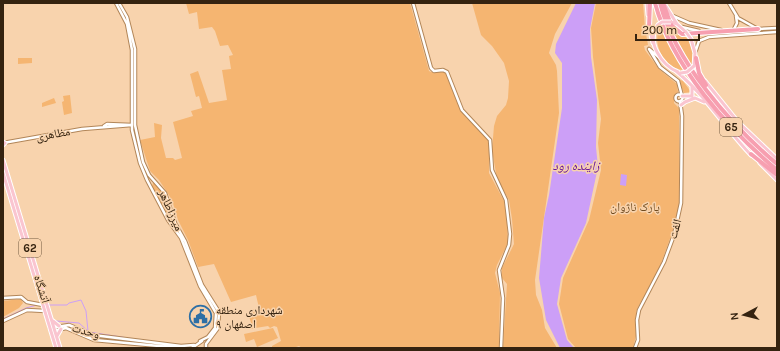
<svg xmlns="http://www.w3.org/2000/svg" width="780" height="351" viewBox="0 0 780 351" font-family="Karla,'Noto Naskh Arabic',sans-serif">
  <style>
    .green { fill: #f5b571 }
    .water { fill: #cc9ff7 }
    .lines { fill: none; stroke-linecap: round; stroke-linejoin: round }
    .stream { stroke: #cc9ff7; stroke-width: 1 }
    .secondary-casing { stroke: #b28659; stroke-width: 4.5 }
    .primary-casing { stroke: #fff; stroke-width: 5 }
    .highway-casing { stroke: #fff; stroke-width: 6 }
    .secondary { stroke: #fff; stroke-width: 2.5 }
    .primary { stroke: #fac5d0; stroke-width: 3 }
    .highway { stroke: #f79fb0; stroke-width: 4 }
    .primary-bridge-casing { stroke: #fff; stroke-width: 5; stroke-linecap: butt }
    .primary-bridge { stroke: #fac5d0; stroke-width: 3 }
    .labels { text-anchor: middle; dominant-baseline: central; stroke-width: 3; stroke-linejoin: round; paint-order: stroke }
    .shield { fill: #f8d3ad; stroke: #70583f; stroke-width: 1 }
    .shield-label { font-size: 11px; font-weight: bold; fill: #352310 }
    .street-label { font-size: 12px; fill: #352310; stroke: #f8d3ad }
    .park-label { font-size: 12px; fill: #704b1f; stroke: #f8d3ad }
    .poi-label { font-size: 12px; fill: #352310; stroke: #f8d3ad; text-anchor: start }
    .water-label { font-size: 13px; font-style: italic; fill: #68169b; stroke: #f8d3ad }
  </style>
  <rect width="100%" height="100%" fill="#f8d3ad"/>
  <path class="green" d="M186,3H410L429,71L431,72H443L446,73L461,111L489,140V173L504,201L507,221L508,243L497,265L495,273L500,293L499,348H302L299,346L293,348H272V346L281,341L277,327L274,326L270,328L268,326L250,329L249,327L252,326L248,313L252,312V310L259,308L256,295L231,302L214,264L198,267L188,240L178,220L172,200L159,180L150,171L140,140L155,137L154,123L162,125L161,138L166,158H173L175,160L182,158L173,122L193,116L191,111L202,108L199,96L196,97L190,74L198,71L209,103L227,100L222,70L231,69L229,56L233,55L228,45L220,46L215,31L212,27L199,29L197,12L189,14Z
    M472,3H572L555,34L549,53L556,65L557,71L559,113L535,280L536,295L542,310L545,328L557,348H503L507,284L502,278V268L514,244L512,219L509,200L497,179L492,150L494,126L497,116L506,105L508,98L509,81L504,63L492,46L481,35Z
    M596,3H643L645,28L648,45L644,46L645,50L659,69L677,84L678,92L674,99V103L679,108V205L675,225L659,269L637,309L635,321L636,336L633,348H576L568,339L559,304L563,278L589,220L601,170L598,143L601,119L593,57L591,28Z
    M660,27L667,42L684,70C665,69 651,44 660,27Z
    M671,29L687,38L692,49V66Z
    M18,58H32V63L18,64Z
    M678,79L683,81L691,92L684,93Z
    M70,95L72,113L64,115L62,102L64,101L63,96Z
    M54,98L56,103L42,107V103Z
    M153,183H155C163,190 170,203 170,214H167L152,186Z
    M21,299L23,303L19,308L3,317V301Z
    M273,328L278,338L257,347L254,339L246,342L244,334Z"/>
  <path class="water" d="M576,3H595L590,29L591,57L597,100L596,147L598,167L586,223L561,278L557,304L567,340L574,348H560L546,320L539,278L544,218L549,195L562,108V63L555,53L556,44Z
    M621,174L627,175L626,186L620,185Z"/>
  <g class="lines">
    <path class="stream" d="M48,305H67L69,303L81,300L86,311L88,331
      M3,319L26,308L37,305
      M56,321L79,323L89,332L147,341"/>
    <defs>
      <path id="secondary" d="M116,3L127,24L132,50V130L140,163L147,180L168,220L181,238L200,286L216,313L215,328L208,337L200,341
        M119,3L127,17L135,49V125L143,162L149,175L165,193L175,223L185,241L202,285L219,312L218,328L206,344V348
        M413,3L431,68L434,71L443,70L447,72L462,110L490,140L492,170L506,200L510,234L509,245L499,270L503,298L501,348
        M729,3L738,18L756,28
        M673,16L689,23L721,30
        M682,27L699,31
        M734,29L737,23L736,16
        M758,29L777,28
        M695,53L699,41L709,37L777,32
        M661,59L649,49L660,67L678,81L682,96
        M675.5 98a3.5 3.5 0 1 1 7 0a3.5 3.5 0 1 1-7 0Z
        M3,143L82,129L132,125L107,124L104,126
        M3,298L21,297L27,302L43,305
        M3,321L27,310L45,311
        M50,328L69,325L93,335L181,346L194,345
        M53,331L66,328L94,340L181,348
        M192,348L202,341
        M635,348L638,340L637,320L639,310L664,262L674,235L681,203L682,116L680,101"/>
      <path id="primary" d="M647,3L648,15
        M665,5L677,24
        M671,22L677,24L686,32
        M658,25C645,41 662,66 678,72
        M649,27L653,43
        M691,39L695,53L694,66
        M676,71C705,95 725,128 751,155
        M705,81L738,122L777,159
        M682,96H692V87
        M681,105L685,102L695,98L704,102
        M3,142L5,143L3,145
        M3,160L60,348
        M760,163L777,180
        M3,173L56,348
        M53,321L59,326
        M57,336L61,329"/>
      <path id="highway" d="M655,3C672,66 728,129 777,170
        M660,3C675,62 731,125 777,164
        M663,3L671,25L682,34L758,29
        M649,27L650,3
        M696,58L699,73L706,85
        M751,154L777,175"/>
    </defs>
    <use href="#secondary" class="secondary-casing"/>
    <use href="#primary" class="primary-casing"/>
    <use href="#highway" class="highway-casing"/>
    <use href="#secondary" class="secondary"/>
    <use href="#primary" class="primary"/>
    <use href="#highway" class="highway"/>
    <defs>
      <path id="primary-bridge" d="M658,25L662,22H671
        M686,32L691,39
        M681,73L687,72L694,66"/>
    </defs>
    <use href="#primary-bridge" class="primary-bridge-casing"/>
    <use href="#primary-bridge" class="primary-bridge"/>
  </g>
  <defs>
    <symbol id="civic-ring" viewBox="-11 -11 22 22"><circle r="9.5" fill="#f8d3ad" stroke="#2e6fa5" stroke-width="1.5"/><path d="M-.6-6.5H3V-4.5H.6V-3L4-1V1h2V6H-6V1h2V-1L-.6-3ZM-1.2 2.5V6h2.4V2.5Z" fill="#2e6fa5"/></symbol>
  </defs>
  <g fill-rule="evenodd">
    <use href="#civic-ring" x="188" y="304" width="25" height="25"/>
  </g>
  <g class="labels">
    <g class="shield">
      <rect x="720" y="118" width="22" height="18" rx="3"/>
      <rect x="19" y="239" width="22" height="18" rx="3"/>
    </g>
    <g class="shield-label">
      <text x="731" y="127">65</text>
      <text x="30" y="248">62</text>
    </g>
    <g class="street-label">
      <text transform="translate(53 134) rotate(-10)">مظاهری</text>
      <text transform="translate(171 210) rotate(66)">میرزاطاهر</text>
      <text transform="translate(675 229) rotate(-74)">الفت</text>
      <text transform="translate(42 289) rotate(73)">آتشگاه</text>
      <text transform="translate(86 331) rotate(16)">وحدت</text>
    </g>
    <g class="park-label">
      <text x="635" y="207">پارک ناژوان</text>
    </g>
    <g class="poi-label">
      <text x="216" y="310">شهرداری منطقه<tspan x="216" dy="14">۹ اصفهان</tspan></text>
    </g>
    <g class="water-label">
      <text x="576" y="165">زاینده رود</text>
    </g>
  </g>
  <rect width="780" height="351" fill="none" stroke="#352310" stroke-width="8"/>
  <g transform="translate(744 315) rotate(263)" stroke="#f8d3ad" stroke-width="3" paint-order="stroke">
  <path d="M0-3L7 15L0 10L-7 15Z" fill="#352310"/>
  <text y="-6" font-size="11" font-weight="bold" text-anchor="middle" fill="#352310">N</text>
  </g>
  <path d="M636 34v6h63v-6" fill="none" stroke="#352310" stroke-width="2"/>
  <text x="642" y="34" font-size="12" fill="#352310" stroke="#f8d3ad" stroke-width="3" paint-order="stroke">200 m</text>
</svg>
